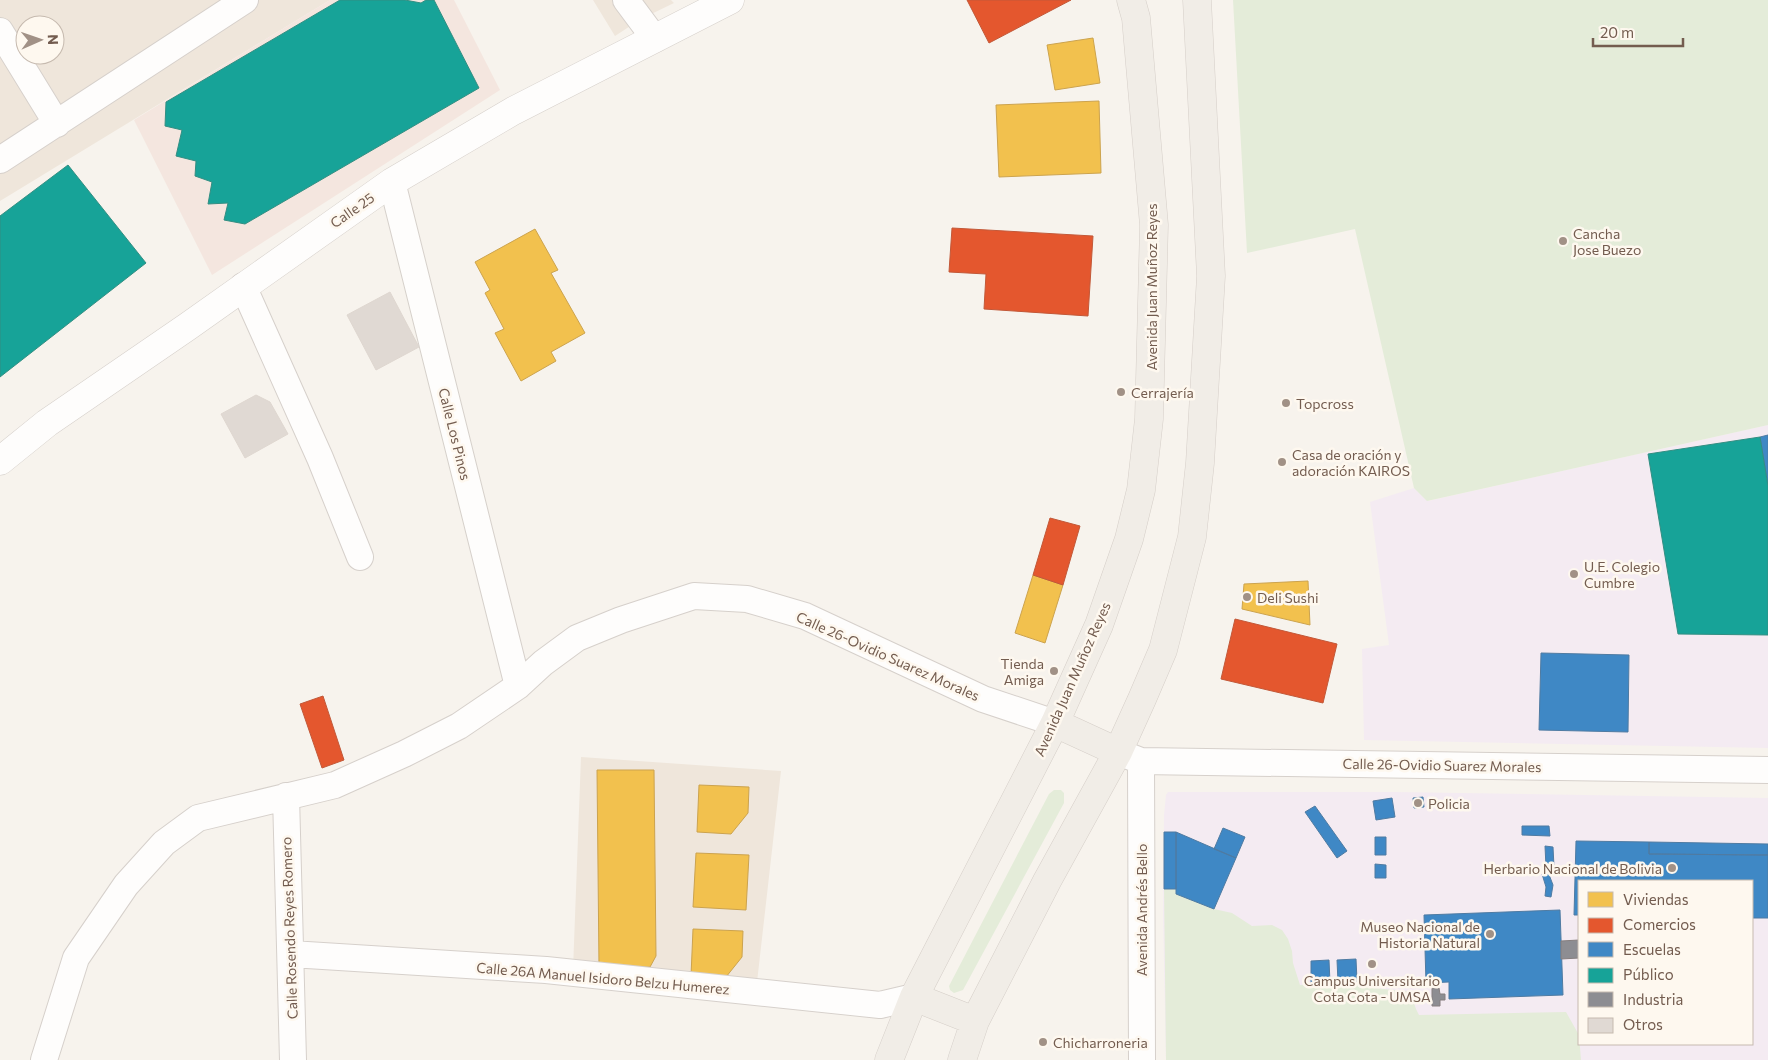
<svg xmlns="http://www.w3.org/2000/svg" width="1768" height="1060" viewBox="0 0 1768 1060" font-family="Commissioner,sans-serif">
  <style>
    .residential { fill: #efe6db; fill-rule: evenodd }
    .commercial { fill: #f4e6df }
    .education { fill: #f4ebf2; fill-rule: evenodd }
    .green { fill: #e4ecd9 }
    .homes { fill: #f2c14e; stroke: #cca34e }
    .shops { fill: #e4572e; stroke: #c25838 }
    .schools { fill: #3f88c5; stroke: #4f7ba2 }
    .public { fill: #17a398; stroke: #338e82 }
    .industry { fill: #8d8d92; stroke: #857e7e }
    .building { fill: #e0d9d3; stroke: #dfd7d0 }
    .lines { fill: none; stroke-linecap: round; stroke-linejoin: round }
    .minor-casing { stroke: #d6d0cb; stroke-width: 28 }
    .tertiary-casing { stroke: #d6d0cb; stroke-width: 29 }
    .primary-casing { stroke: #d5cec8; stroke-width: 29 }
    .minor { stroke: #fefdfc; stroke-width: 26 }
    .tertiary { stroke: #fefdfc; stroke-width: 28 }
    .primary { stroke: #f1ede7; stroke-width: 28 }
    .poi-dot { fill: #a19186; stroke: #fef8ef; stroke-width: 2 }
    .labels { text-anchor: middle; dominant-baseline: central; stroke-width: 5; stroke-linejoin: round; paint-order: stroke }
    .street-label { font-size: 14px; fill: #735c4f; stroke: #fef8ef }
    .poi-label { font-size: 14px; fill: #735c4f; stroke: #fef8ef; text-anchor: start }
  </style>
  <rect width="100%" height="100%" fill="#f7f3ed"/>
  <path class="residential" d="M0,0H330L0,201ZM25,25H55V55H25Z
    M593,0H671L674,3L641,19L615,36Z
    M581,757L781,771L756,991L573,970Z"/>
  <path class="commercial" d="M330,0H454L500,90L212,275L134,120Z"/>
  <path class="education" d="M1768,425V748L1364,740L1362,649L1389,645L1370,502L1414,488L1428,501Z
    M1168,792H1395L1768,798V1060H1166L1163,915L1164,815L1166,795ZM1579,881H1752V1044H1579Z"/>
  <path class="green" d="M1233,0H1768V425L1427,501L1414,488L1355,229L1247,253Z
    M1054,790H1061L1064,793V803L963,990L954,993L950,990L949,986L1049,794Z
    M1164,889H1176L1177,894L1214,909L1232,913L1252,926L1272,925L1282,930L1288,939L1292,951L1293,963L1300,985L1365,983L1374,988L1406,991L1411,994L1416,1009L1419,1015L1566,1012L1579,1035L1581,1060H1166Z"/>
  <path class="homes" d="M1093,38L1100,83L1055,90L1047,45Z
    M1099,101L1101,173L999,177L996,105Z
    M535,229L558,270L551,273L585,333L551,352L556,361L521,381L495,333L504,329L485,293L490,290L475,262Z
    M1033,575L1063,585L1045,643L1015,633Z
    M1308,581L1310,625L1242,609L1244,584Z
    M597,770H654L656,956L650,967H599Z
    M699,785L749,787L748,813L731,834L697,832Z
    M696,853L749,855L746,910L693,907Z
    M693,929L743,931L742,957L726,977L691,976Z"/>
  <path class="shops" d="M967,0H1071L989,43Z
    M952,228L1093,236L1088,316L984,309L986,274L949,272Z
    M1050,518L1080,526L1063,585L1033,575Z
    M1235,619L1337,644L1323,703L1221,679Z
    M323,696L344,760L322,768L300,704Z"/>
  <path class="schools" d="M1768,435V486L1760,437Z
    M1541,653L1629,655L1628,732L1539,730Z
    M1423,797L1424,807L1414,808L1413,798Z
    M1392,798L1395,817L1376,820L1373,801Z
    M1315,806L1347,851L1337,858L1305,812Z
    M1522,826H1549L1550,836L1522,835Z
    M1223,828L1245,837L1236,858L1214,849Z
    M1164,832H1176V889H1164Z
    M1176,832L1236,858L1214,909L1176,894Z
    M1375,837H1386V855H1375Z
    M1576,841L1649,842V854L1768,855V918H1752V881H1579V915H1574Z
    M1649,842L1768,844V855L1649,854Z
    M1545,846L1553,847L1554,867H1546Z
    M1375,864L1386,865V878H1375Z
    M1548,872L1553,885L1551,897L1545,896L1546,887L1542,874Z
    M1560,910L1563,995L1449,999V982L1426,983L1424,915Z
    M1356,959L1357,981L1338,982L1337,960Z
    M1329,960L1330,983H1311V961Z"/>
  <path class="public" d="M340,0H405L421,3L426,0H434L479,88L245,224L224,220L228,203L208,204L212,182L195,176L196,161L176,156L182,130L165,126L166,102Z
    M68,165L146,263L0,377V216Z
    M1760,437L1768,486V635L1678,634L1648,454Z"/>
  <path class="industry" d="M1579,940V958L1561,959V941Z
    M1432,988H1439L1440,994H1445V1000H1440V1006H1432Z"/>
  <path class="building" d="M390,292L419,347L376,370L347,315Z
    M256,395L270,402L288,434L245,458L221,414Z"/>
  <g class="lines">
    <defs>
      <path id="minor" d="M626,0L655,39
        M0,31L57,124
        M0,160L245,0
        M392,182L518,686
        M243,286L320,458L360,557
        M1118,752L1141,761L1768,770
        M1141,761L1142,1060
        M286,796L293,1060
        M291,954L546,970L880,1005L914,997
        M44,1060L76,958L126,885L164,843L198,818L335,785L404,754L459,726L518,686L543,663L577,638L621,620L694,596L747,599L805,616L983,699L1055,723"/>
      <path id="tertiary" d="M0,461L47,423L187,327L392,182L513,111L730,0"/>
      <path id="primary" d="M1055,723L1118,752
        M914,997L975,1021
        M889,1060L914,997L1055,723L1099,625L1129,539L1141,490L1149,419L1154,225L1136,18L1131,0
        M962,1060L975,1021L1047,881L1118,752L1142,699L1163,650L1192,537L1200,463L1211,276L1197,0"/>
    </defs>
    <use href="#minor" class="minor-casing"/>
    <use href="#tertiary" class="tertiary-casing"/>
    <use href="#primary" class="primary-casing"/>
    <use href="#minor" class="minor"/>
    <use href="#tertiary" class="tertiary"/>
    <use href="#primary" class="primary"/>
  </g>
  <g class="poi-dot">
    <circle cx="1563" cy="241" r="5"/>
    <circle cx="1121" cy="392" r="5"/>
    <circle cx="1286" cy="403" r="5"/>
    <circle cx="1282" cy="462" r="5"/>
    <circle cx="1574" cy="574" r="5"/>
    <circle cx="1247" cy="597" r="5"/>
    <circle cx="1054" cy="671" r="5"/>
    <circle cx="1418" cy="803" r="5"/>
    <circle cx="1672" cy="868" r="5"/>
    <circle cx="1490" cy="934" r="5"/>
    <circle cx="1372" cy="964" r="5"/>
    <circle cx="1043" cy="1042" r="5"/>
  </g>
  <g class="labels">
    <g class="street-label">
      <text transform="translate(352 210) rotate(-35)">Calle 25</text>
      <text transform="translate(1151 287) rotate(-90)">Avenida Juan Muñoz Reyes</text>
      <text transform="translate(455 434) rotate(76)">Calle Los Pinos</text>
      <text transform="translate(888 656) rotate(24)">Calle 26-Ovidio Suarez Morales</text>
      <text transform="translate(1072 679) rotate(-66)">Avenida Juan Muñoz Reyes</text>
      <text transform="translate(1442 765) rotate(1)">Calle 26-Ovidio Suarez Morales</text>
      <text transform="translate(1141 910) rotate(-90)">Avenida Andrés Bello</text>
      <text transform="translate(289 928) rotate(-92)">Calle Rosendo Reyes Romero</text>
      <text transform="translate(603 978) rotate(5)">Calle 26A Manuel Isidoro Belzu Humerez</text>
    </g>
    <g class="poi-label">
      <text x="1573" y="233">Cancha<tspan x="1573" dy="16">Jose Buezo</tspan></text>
      <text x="1131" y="392">Cerrajería</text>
      <text x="1296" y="403">Topcross</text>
      <text x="1292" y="454">Casa de oración y<tspan x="1292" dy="16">adoración KAIROS</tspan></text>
      <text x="1584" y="566">U.E. Colegio<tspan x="1584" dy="16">Cumbre</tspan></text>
      <text x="1257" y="597">Deli Sushi</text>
      <text x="1044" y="663" text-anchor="end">Tienda<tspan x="1044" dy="16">Amiga</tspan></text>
      <text x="1428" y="803">Policia</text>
      <text x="1662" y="868" text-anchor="end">Herbario Nacional de Bolivia</text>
      <text x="1480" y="926" text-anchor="end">Museo Nacional de<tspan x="1480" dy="16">Historia Natural</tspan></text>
      <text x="1372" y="980" text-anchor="middle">Campus Universitario<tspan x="1372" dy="16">Cota Cota - UMSA</tspan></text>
      <text x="1053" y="1042">Chicharroneria</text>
    </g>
  </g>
  <rect x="1578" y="880" width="175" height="165" fill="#fef8ef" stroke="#c6baaf"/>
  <rect x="1588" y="892" width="25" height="15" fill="#f2c14e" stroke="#c6baaf"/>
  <text x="1623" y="905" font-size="15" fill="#735c4f">Viviendas</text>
  <rect x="1588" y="918" width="25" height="15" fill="#e4572e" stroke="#c6baaf"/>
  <text x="1623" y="930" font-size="15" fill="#735c4f">Comercios</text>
  <rect x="1588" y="942" width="25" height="15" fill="#3f88c5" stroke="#c6baaf"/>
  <text x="1623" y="955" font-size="15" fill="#735c4f">Escuelas</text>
  <rect x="1588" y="968" width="25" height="15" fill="#17a398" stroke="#c6baaf"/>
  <text x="1623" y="980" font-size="15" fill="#735c4f">Público</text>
  <rect x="1588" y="992" width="25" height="15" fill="#8d8d92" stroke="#c6baaf"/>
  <text x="1623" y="1005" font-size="15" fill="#735c4f">Industria</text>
  <rect x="1588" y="1018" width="25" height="15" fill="#e0d9d3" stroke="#c6baaf"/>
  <text x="1623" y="1030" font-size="15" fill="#735c4f">Otros</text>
  <g transform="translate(40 40) rotate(88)"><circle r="24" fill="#fef8ef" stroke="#c6baaf"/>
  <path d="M0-4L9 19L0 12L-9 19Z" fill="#a19186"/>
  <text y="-8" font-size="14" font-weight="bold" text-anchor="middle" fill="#735c4f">N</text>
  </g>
  <path d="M1593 38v8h90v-8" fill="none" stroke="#735c4f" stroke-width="2.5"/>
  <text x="1600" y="38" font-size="15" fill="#735c4f" stroke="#fef8ef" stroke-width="4" paint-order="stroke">20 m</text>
</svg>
